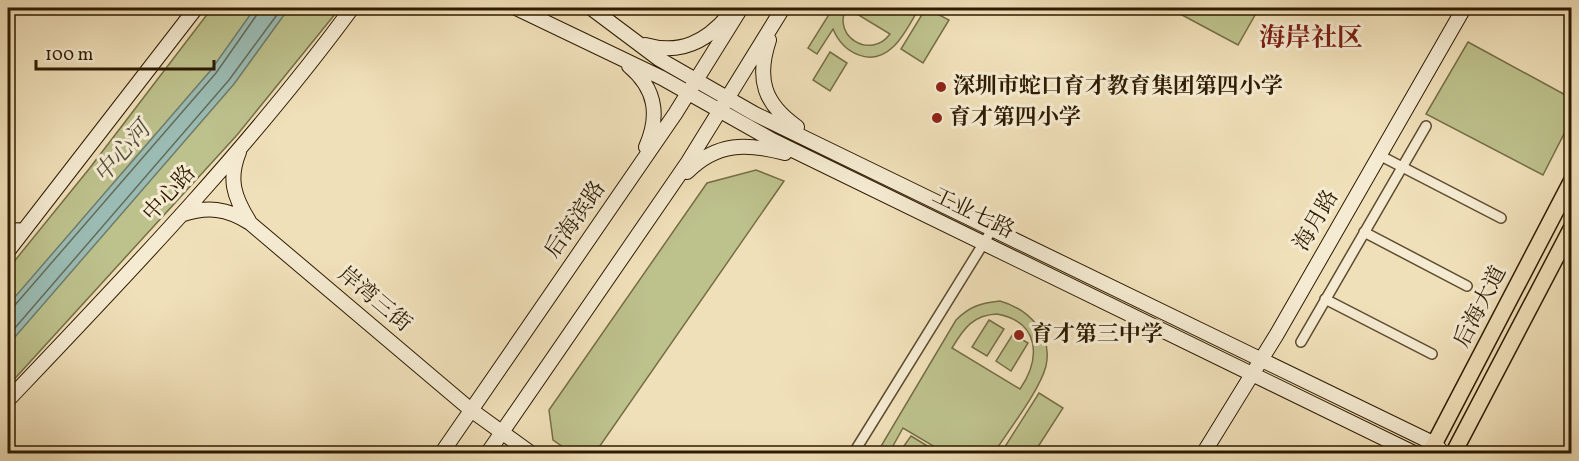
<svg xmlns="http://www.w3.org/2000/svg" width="1579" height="461" viewBox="0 0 1579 461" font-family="Vollkorn,'Noto Serif SC',serif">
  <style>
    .green { fill: #bdc18c; stroke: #766e46; stroke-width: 1.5; fill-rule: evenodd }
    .water { fill: #9bbcb4; stroke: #6f7c6c; stroke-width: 1.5 }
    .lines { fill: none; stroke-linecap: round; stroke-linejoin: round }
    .shore { stroke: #646c5a; stroke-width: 1.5 }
    .street-casing { stroke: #5e4c2e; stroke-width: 12 }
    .secondary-casing { stroke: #2e1b00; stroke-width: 16 }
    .primary-casing { stroke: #2e1b00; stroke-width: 18 }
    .street { stroke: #f5ebd2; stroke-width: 9 }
    .secondary { stroke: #f5ebd2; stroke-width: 14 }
    .primary { stroke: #f0e0b9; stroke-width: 15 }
    .poi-dot { fill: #8f2418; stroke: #f5ebd2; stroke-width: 2 }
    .labels { text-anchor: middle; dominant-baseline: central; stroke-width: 6; stroke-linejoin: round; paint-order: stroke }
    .poi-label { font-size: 22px; font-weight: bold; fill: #2e1b00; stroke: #f5ebd2; text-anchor: start }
    .street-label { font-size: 22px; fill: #2e1b00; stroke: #f5ebd2 }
    .water-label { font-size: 24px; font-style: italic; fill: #54533f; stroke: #f5ebd2 }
    .quarter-label { font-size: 26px; font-weight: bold; fill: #7a1f14; stroke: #f5ebd2 }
  </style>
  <rect width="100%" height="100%" fill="#f0e0b9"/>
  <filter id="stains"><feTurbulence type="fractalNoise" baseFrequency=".00333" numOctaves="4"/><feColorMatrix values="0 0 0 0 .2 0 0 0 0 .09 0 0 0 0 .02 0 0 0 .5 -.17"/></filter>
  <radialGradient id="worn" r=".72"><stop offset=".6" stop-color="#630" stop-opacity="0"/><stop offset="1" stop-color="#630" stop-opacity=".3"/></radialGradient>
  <path class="green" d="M212,8H340L237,135L8,386V269L89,169Z
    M833,8H846C832,37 871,60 890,34L847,8H919C912,20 904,37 893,47C871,68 843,53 833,29L817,54L808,48Z
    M926,8L949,20L923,63L901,49Z
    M1169,8H1259L1238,45Z
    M1468,42L1571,98V120L1543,175L1426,114Z
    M830,52L847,63L830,91L813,80Z
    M756,170L784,181L595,453H572L553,440L549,410L707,183Z
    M1000,301C1028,309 1053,333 1046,366C1040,390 1008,431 994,453H945L903,428L889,453H877L956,320C970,306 981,303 1000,301ZM997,314C1040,322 1041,358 1020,389L952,348C964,328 973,315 997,314Z
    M989,320L1004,329L987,356L972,347Z
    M1013,334L1028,343L1011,371L996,361Z
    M1039,393L1063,408L1034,453H1001Z
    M911,436L934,450L931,453H899Z"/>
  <path class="water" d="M255,8H289L234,84L8,345V305L211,70Z"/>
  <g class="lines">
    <path class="shore" d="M8,308L15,305L216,73L258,13L259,8
      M8,336L229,80L282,8"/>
    <defs>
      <path id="street" d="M1379,155L1501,218
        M8,228H25
        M1364,232L1467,286
        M1325,299L1432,354
        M1301,342L1426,126
        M853,454L993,228"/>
      <path id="secondary" d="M516,8L662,78L772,140L1416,454
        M591,8L659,59L755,114L1435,444L1444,454
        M769,40C756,79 764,104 797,127
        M645,45C680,55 706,42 728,16
        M629,66C656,89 660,115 646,147
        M239,152C228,179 234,197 249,221
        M687,172C717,142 747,143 785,153
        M181,215C207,206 227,208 250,223L471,410L532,454
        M8,251L196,8
        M8,400C128,274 249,148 352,8
        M441,454L675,114L741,8
        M487,454L688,162L783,8
        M1203,454L1277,334L1464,8"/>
      <path id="primary" d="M1429,454L1572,180
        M1453,454L1572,227"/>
    </defs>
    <use href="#street" class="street-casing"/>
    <use href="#secondary" class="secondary-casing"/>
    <use href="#primary" class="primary-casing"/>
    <use href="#street" class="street"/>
    <use href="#secondary" class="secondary"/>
    <use href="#primary" class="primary"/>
  </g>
  <g class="poi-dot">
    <circle cx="941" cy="87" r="6"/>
    <circle cx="937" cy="118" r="6"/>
    <circle cx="1019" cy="335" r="6"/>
  </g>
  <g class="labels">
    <g class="poi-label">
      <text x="953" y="87">深圳市蛇口育才教育集团第四小学</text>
      <text x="949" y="118">育才第四小学</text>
      <text x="1031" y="335">育才第三中学</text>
    </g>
    <g class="street-label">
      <text transform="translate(170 194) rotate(-48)">中心路</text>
      <text transform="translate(973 214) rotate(26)">工业七路</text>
      <text transform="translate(576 220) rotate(-55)">后海滨路</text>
      <text transform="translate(1317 221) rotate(-60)">海月路</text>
      <text transform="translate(374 300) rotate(40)">岸湾三街</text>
      <text transform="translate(1481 307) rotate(-63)">后海大道</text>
    </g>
    <g class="water-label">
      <text transform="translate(123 153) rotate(-49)">中心河</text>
    </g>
    <g class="quarter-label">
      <text x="1311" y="39">海岸社区</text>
    </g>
  </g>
  <rect width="1579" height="461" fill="none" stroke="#f0e0b9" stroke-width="30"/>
  <rect x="9" y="9" width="1561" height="443" fill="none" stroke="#2e1b00" stroke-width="3"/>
  <rect x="15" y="15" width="1549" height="431" fill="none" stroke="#2e1b00" stroke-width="1.5"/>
  <path d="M36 60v9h178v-9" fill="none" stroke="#2e1b00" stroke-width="3"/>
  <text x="45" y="60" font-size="18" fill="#2e1b00" stroke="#f5ebd2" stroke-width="4.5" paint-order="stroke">100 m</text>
  <rect width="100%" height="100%" filter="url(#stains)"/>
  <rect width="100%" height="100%" fill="url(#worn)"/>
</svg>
